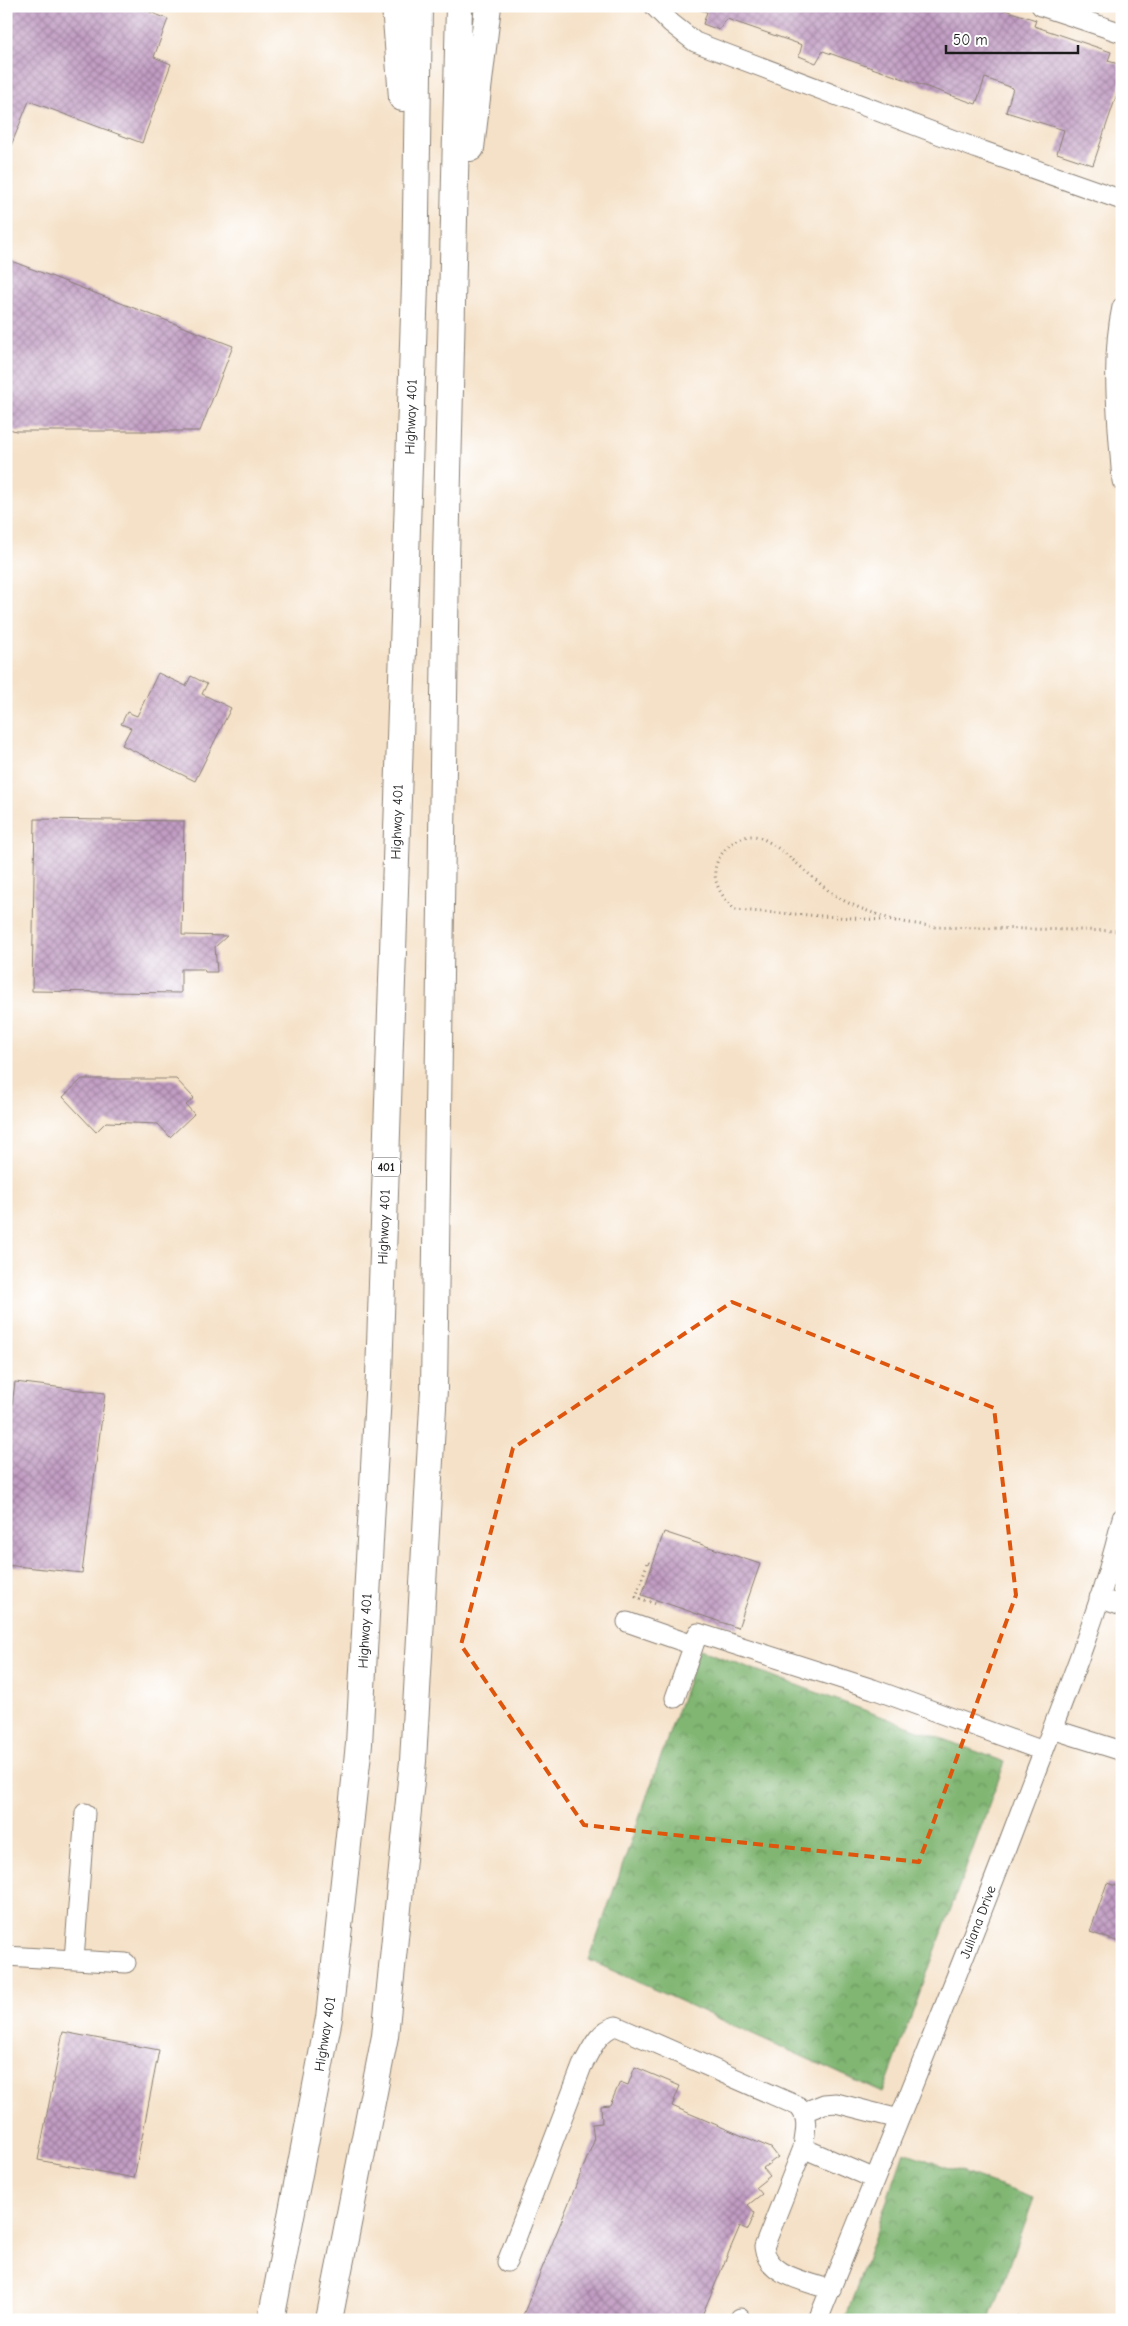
<svg xmlns="http://www.w3.org/2000/svg" width="1128" height="2326" viewBox="0 0 1128 2326" font-family="'Comic Neue',sans-serif">
  <style>
    .forest { fill: url(#forest-crowns); stroke: #4e6947 }
    .building { fill: url(#building-cross-hatch) }
    .lines { fill: none; stroke-linecap: round; stroke-linejoin: round }
    .minor-casing { stroke: #887e72; stroke-width: 21 }
    .highway-casing { stroke: #887e72; stroke-width: 28 }
    .path { stroke: #887e72; stroke-width: 3; stroke-dasharray: 1 4; stroke-linecap: butt }
    .minor { stroke: #fff; stroke-width: 19 }
    .highway { stroke: #fff; stroke-width: 26 }
    .marked { fill: none; stroke: #de560d; stroke-width: 4; stroke-dasharray: 10 6; stroke-linejoin: round }
    .labels { text-anchor: middle; dominant-baseline: central; stroke-width: 5; stroke-linejoin: round; paint-order: stroke }
    .shield { fill: #fff; stroke: #606060; stroke-width: 1 }
    .shield-label { font-size: 12px; font-weight: bold; fill: #1c1c1c }
    .street-label { font-size: 14px; fill: #1c1c1c; stroke: #fff }
  </style>
  <defs>
    <pattern id="forest-crowns" width="20" height="18" patternUnits="userSpaceOnUse" patternTransform="scale(1.25)"><rect width="20" height="18" fill="#80b672"/><path d="M2 6a3 3 0 1 1 6 0M12 15a3 3 0 1 1 6 0" fill="none" stroke="#68935d"/></pattern>
    <pattern id="building-cross-hatch" width="8" height="8" patternUnits="userSpaceOnUse" patternTransform="scale(1.25)"><rect width="8" height="8" fill="#c19cc3"/><path d="M0 0l8 8M0 8l8-8" fill="none" stroke="#9c7e9e"/></pattern>
  </defs>
  <rect width="100%" height="100%" fill="#fff"/>
  <filter id="ink" filterUnits="userSpaceOnUse"><feTurbulence type="fractalNoise" baseFrequency=".02" numOctaves="2"/><feDisplacementMap in="SourceGraphic" scale="10" xChannelSelector="R" yChannelSelector="G"/><feConvolveMatrix kernelMatrix="1 2 1 2 8 2 1 2 1" color-interpolation-filters="sRGB"/></filter>
  <filter id="wash" filterUnits="userSpaceOnUse"><feTurbulence type="fractalNoise" baseFrequency=".0096" numOctaves="4" result="noise"/><feDisplacementMap in="SourceGraphic" scale="20" xChannelSelector="R" yChannelSelector="G"/><feGaussianBlur stdDeviation="1.12" result="paint"/><feColorMatrix in="noise" values="0 0 0 0 0 0 0 0 0 0 0 0 0 0 0 0 0 1.4 0 .05"/><feComposite in="paint" operator="in"/></filter>
  <g filter="url(#wash)">
    <rect width="100%" height="100%" fill="#f5e1c7"/>
    <path class="forest" d="M699,1649L1005,1762L883,2093L589,1960Z
      M904,2152L1034,2198L990,2320H845Z"/>
    <g id="blocks">
      <path class="building" d="M6,6H134L168,19L154,57L171,64L142,143L29,101L6,158Z
        M698,6H942L960,12L963,6H992L1036,20L1034,26L1111,52L1108,61L1122,65V79L1093,165L1057,153L1064,130L1006,112L1013,88L985,78L976,104L823,51L816,63L799,56L802,45L727,19L719,30L703,24L707,12L697,9Z
        M6,259L233,346L200,431H16L6,428Z
        M158,673L186,686L191,676L207,684L202,694L231,708L195,781L122,745L131,728L121,724L127,712L137,716Z
        M35,819L184,821L182,935L227,936L215,947L217,972H205L204,969H181V993L32,991Z
        M82,1079H176L194,1098L186,1105L194,1114L170,1137L158,1124L106,1122L96,1132L63,1097Z
        M15,1382L105,1393L82,1573L6,1565V1422H10Z
        M664,1532L760,1564L738,1628L642,1595Z
        M1107,1883L1122,1888V1943L1090,1932Z
        M63,2032L159,2050L134,2178L38,2160Z
        M635,2067L680,2086L672,2106L771,2148L778,2157L763,2168L770,2176L756,2187L762,2194L748,2205L755,2213L748,2230L740,2226L700,2320H521L594,2141L592,2124L602,2123L601,2106L610,2105L620,2082L628,2085Z"/>
    </g>
  </g>
  <g filter="url(#ink)">
    <use href="#blocks" fill-opacity="0" stroke="#887e72" stroke-width="1"/>
    <g class="lines">
      <defs>
        <path id="minor" d="M654,6L671,23L695,42L983,151L1122,200
          M1041,6L1122,33
          M1122,307C1110,361 1118,425 1122,481
          M1099,1598L1122,1606
          M627,1622L693,1645
          M675,1698L698,1633L873,1689L1043,1751
          M1052,1729L1122,1751
          M6,1956L126,1963
          M74,1960L85,1813
          M804,2112L824,2104L836,2103L899,2119
          M803,2148L764,2247C767,2276 807,2281 831,2290
          M507,2262L582,2066C591,2050 598,2031 616,2026L798,2106C810,2117 805,2133 803,2148L875,2179
          M739,2320L740,2318
          M818,2320C887,2149 957,1979 1022,1807C1058,1712 1099,1618 1122,1518"/>
        <path id="highway" d="M395,6L402,98
          M471,148L488,6
          M271,2320L329,2018L359,1744L379,1375L415,284L419,6
          M329,2320L385,2036L413,1761L434,1389L446,559L459,6"/>
      </defs>
      <use href="#minor" class="minor-casing"/>
      <use href="#highway" class="highway-casing"/>
      <path class="path" d="M896,921C874,913 852,907 833,894C814,881 774,838 754,836C735,834 713,857 715,875C717,891 725,899 735,910L896,921L936,927L1122,931
        M650,1563L648,1561L636,1597L659,1605
        M1014,2320L1021,2313"/>
      <use href="#minor" class="minor"/>
      <use href="#highway" class="highway"/>
    </g>
  </g>
  <path class="marked" d="M732,1302L994,1408L1016,1595L919,1862L584,1825L461,1645L513,1448Z"/>
  <g class="labels">
    <rect class="shield" x="372" y="1157.5" width="28" height="19" rx="4"/>
    <g class="shield-label">
      <text x="386" y="1167">401</text>
    </g>
    <g class="street-label">
      <text transform="translate(411 417) rotate(-88)">Highway 401</text>
      <text transform="translate(397 822) rotate(-88)">Highway 401</text>
      <text transform="translate(384 1227) rotate(-88)">Highway 401</text>
      <text transform="translate(365 1631) rotate(-87)">Highway 401</text>
      <text transform="translate(978 1922) rotate(-69)">Juliana Drive</text>
      <text transform="translate(325 2034) rotate(-81)">Highway 401</text>
    </g>
  </g>
  <rect width="1128" height="2326" fill="none" stroke="#fff" stroke-width="25"/>
  <path d="M946 45v8h132v-8" fill="none" stroke="#1c1c1c" stroke-width="2.5"/>
  <text x="953" y="45" font-size="15" fill="#1c1c1c" stroke="#ffffff" stroke-width="4" paint-order="stroke">50 m</text>
</svg>
